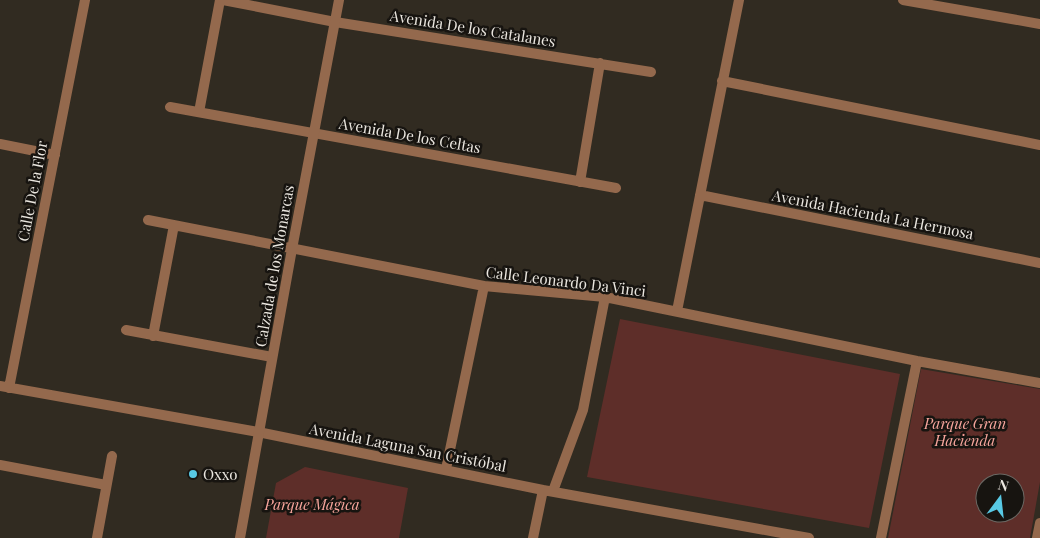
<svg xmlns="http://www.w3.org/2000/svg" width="1040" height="538" viewBox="0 0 1040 538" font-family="'Playfair Display',serif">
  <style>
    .green { fill: #5e2e29; fill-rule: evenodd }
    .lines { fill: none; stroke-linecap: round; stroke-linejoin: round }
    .minor { stroke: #94694d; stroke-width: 10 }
    .tertiary { stroke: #94694d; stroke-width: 10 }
    .poi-dot { fill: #58c9e4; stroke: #171410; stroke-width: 2 }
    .labels { text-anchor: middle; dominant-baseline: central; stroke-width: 5; stroke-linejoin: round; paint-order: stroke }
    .street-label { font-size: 15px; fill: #eae6df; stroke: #171410 }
    .park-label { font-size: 15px; font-style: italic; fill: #f7a59c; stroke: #171410 }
    .poi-label { font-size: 15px; fill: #eae6df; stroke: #171410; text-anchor: start }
  </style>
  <rect width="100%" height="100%" fill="#312b21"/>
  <path class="green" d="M620,319L900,374L869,528L587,477Z
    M921,369L1040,389V482L1030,538H888ZM985,483H1015V513H985Z
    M305,467L408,488L399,538H266L276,483Z"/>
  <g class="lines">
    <path class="minor" d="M223,0L335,22L651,72
      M903,0L1040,24
      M722,81L1040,145
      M170,107L616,188
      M199,112L220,0
      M0,144L55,155
      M580,182L600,63
      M700,195L1040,263
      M148,220L484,286L605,297L917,361L1040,383
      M677,311L739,0
      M126,330L272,357
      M153,336L174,225
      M0,386L258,432L543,490L809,538
      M9,388L85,0
      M0,465L106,485
      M446,469L484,286
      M553,491L583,410L605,297
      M97,538L112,456
      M533,538L543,490
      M881,538L917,361
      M1037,538L1040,523"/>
    <path class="tertiary" d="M240,538L292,249L339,0"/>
  </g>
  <circle class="poi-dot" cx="193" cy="474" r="5"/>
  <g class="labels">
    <g class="street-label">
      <text transform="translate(473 28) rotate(9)">Avenida De los Catalanes</text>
      <text transform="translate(410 135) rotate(10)">Avenida De los Celtas</text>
      <text transform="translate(32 191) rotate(-79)">Calle De la Flor</text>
      <text transform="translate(873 214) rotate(11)">Avenida Hacienda La Hermosa</text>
      <text transform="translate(274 266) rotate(-80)">Calzada de los Monarcas</text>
      <text transform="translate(566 281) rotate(7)">Calle Leonardo Da Vinci</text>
      <text transform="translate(408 447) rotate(11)">Avenida Laguna San Cristóbal</text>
    </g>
    <g class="park-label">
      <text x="965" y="423">Parque Gran<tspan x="965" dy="17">Hacienda</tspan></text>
      <text x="312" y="504">Parque Mágica</text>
    </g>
    <g class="poi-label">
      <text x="203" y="474">Oxxo</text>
    </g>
  </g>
  <g transform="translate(1000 498) rotate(15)"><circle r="24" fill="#171410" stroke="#6b6863"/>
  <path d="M0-4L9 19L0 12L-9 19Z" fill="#58c9e4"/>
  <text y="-8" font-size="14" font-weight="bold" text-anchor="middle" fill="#eae6df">N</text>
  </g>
</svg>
